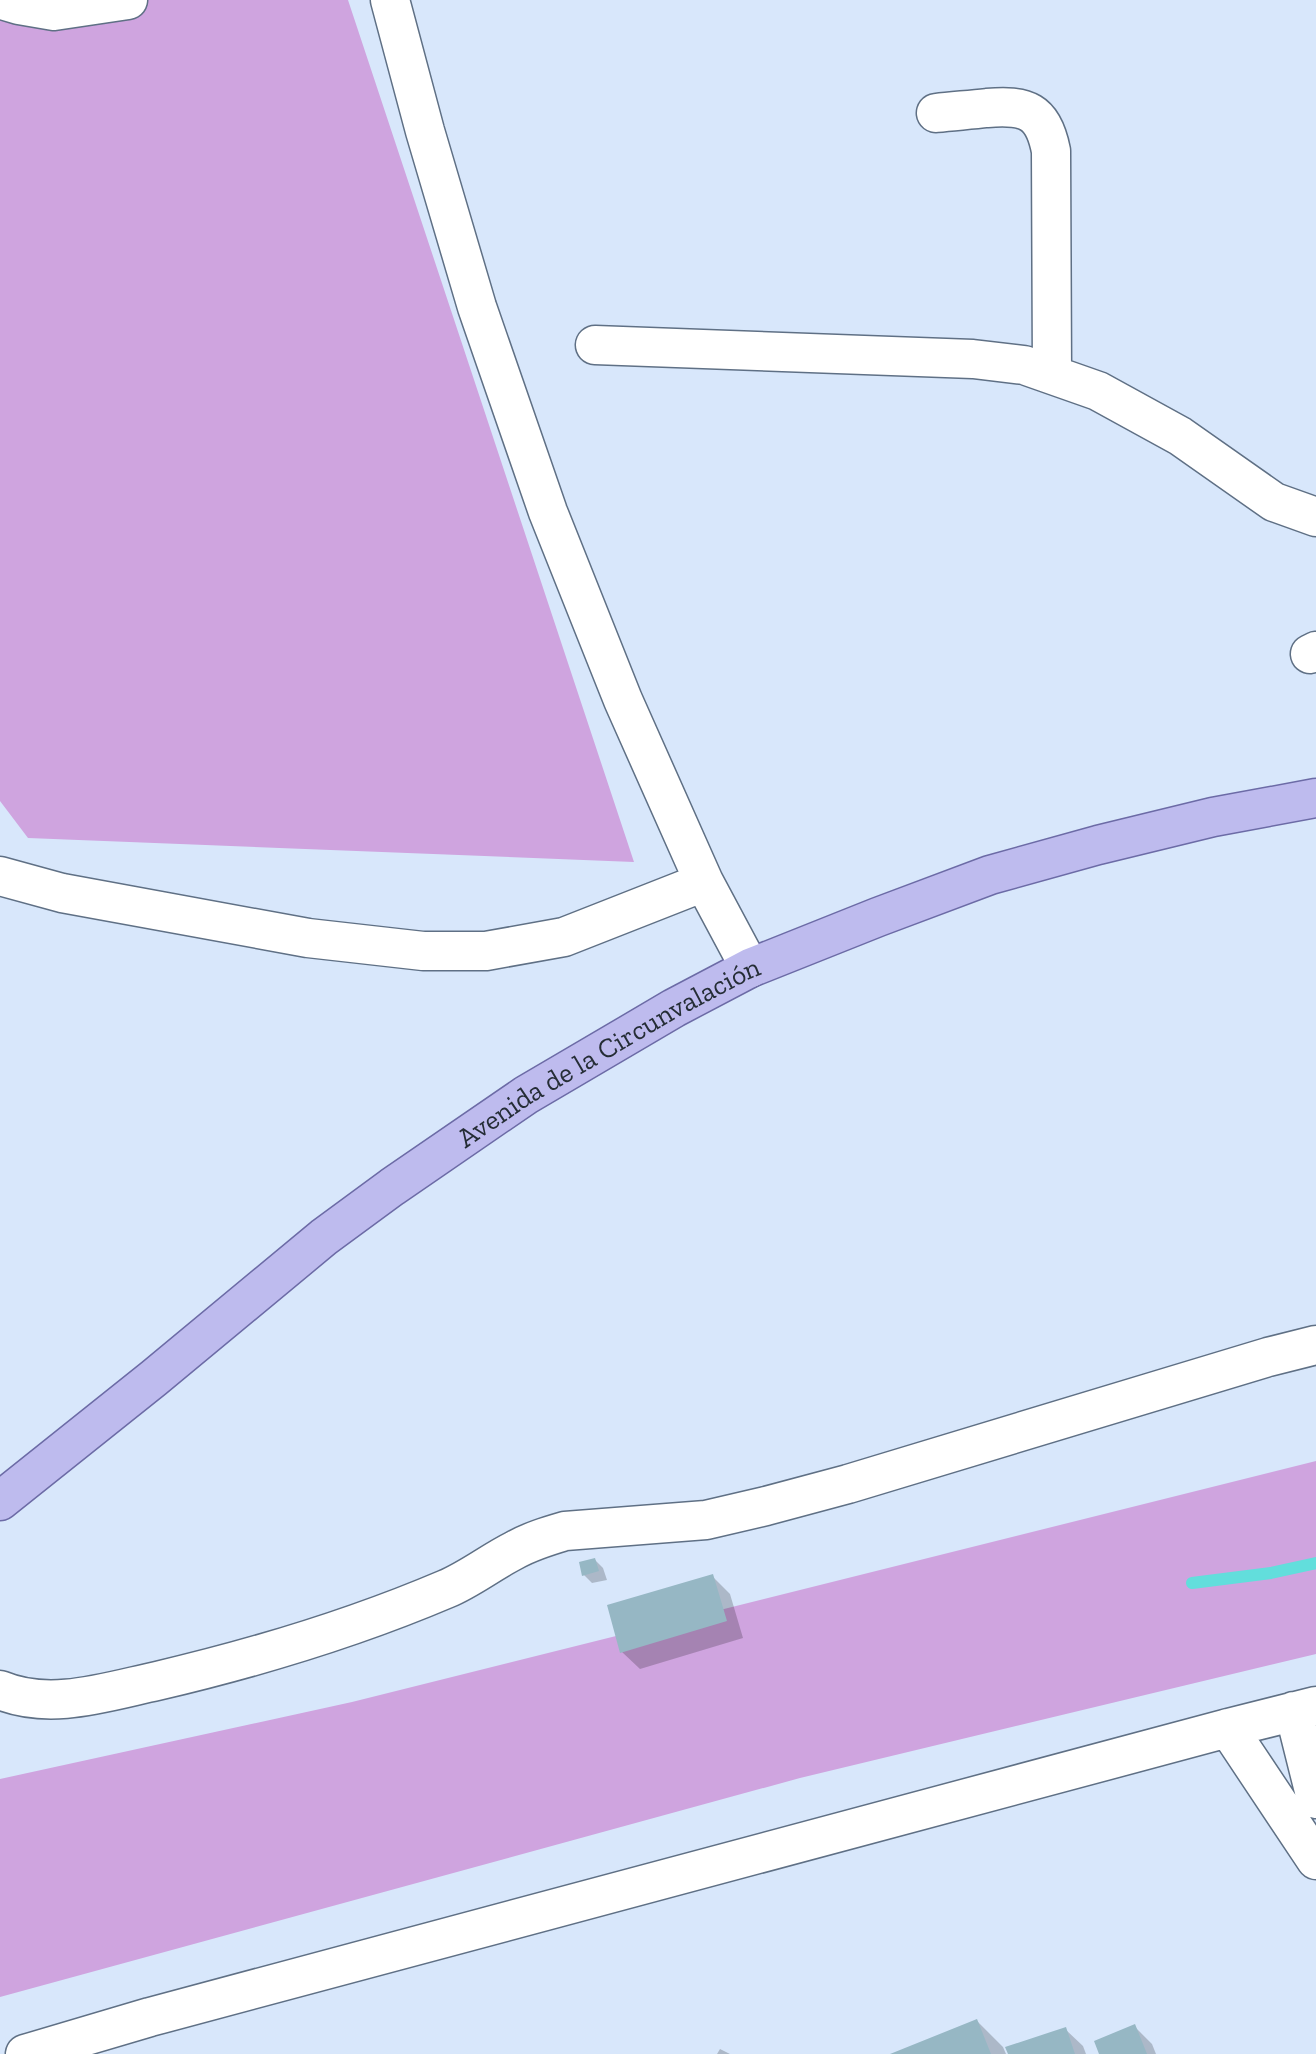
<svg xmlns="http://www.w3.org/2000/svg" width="1316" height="2054" viewBox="0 0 1316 2054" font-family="'Zilla Slab',serif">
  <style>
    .green { fill: #cfa4df }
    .shadow { fill: #0003 }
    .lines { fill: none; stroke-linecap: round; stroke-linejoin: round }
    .stream { stroke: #62dedc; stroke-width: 12 }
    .building { fill: #96b7c4 }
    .minor-casing { stroke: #5f7085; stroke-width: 41 }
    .major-casing { stroke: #6c6ba6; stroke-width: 41 }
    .minor { stroke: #fff; stroke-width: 38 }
    .major { stroke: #bebbee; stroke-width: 38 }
    .labels { text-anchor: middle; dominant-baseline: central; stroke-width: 7; stroke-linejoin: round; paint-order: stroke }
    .street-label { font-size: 28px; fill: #252d36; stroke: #ecf4fe }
  </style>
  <rect width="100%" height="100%" fill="#d8e7fb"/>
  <path class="green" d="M0,0H348L634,862L28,838L0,801Z
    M1316,1461V1654L800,1778L0,1997V1779L352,1702Z"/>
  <path class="shadow" d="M595,1560L603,1568L607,1580L592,1583L584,1575Z
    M712,1576L730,1594L743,1638L640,1669L622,1652Z
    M977,2021L1003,2047L1006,2054H894Z
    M1134,2026L1152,2044L1156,2054H1101Z
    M1065,2029L1083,2046L1086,2054H1009Z
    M720,2049L730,2054H717Z"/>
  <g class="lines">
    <path class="stream" d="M1192,1583L1271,1573L1316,1563"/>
  </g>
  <path class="building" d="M595,1558L599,1571L582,1576L579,1562Z
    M713,1574L727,1621L620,1653L607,1605Z
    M977,2019L991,2054H890Z
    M1135,2024L1147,2054H1099L1094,2041Z
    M1066,2027L1075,2054H1008L1005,2047Z"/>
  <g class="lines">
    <defs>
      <path id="minor" d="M2,0L19,5L54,11L128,0
        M390,0L425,131L477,307L548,512L623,700L704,882L750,968
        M936,113C953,111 970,110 987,108C1026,105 1043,110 1051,151L1052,373
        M595,345L973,359L1024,365L1098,391L1180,436L1274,502L1316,517
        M1310,654L1316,651
        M0,876L62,893L308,938L423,951H486L564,937L704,882
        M0,1690C50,1711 106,1692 157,1681C255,1658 352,1629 446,1589C470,1579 491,1562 515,1550C531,1541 548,1536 565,1531L706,1520L766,1506L848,1484L1268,1357L1316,1345
        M1294,1711L1316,1799
        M1228,1728L1316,1860
        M25,2054L150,2017L1228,1728L1316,1706"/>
      <g id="major">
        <path id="s1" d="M0,1501L154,1378L324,1237L392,1187L526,1095L674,1008L750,968L878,917L990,875L1098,845L1213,817L1316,798"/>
      </g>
    </defs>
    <use href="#minor" class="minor-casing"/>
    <use href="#major" class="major-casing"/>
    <use href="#minor" class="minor"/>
    <use href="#major" class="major"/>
  </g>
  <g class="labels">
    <g class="street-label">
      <text stroke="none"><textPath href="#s1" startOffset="758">Avenida de la Circunvalación</textPath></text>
    </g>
  </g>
</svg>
